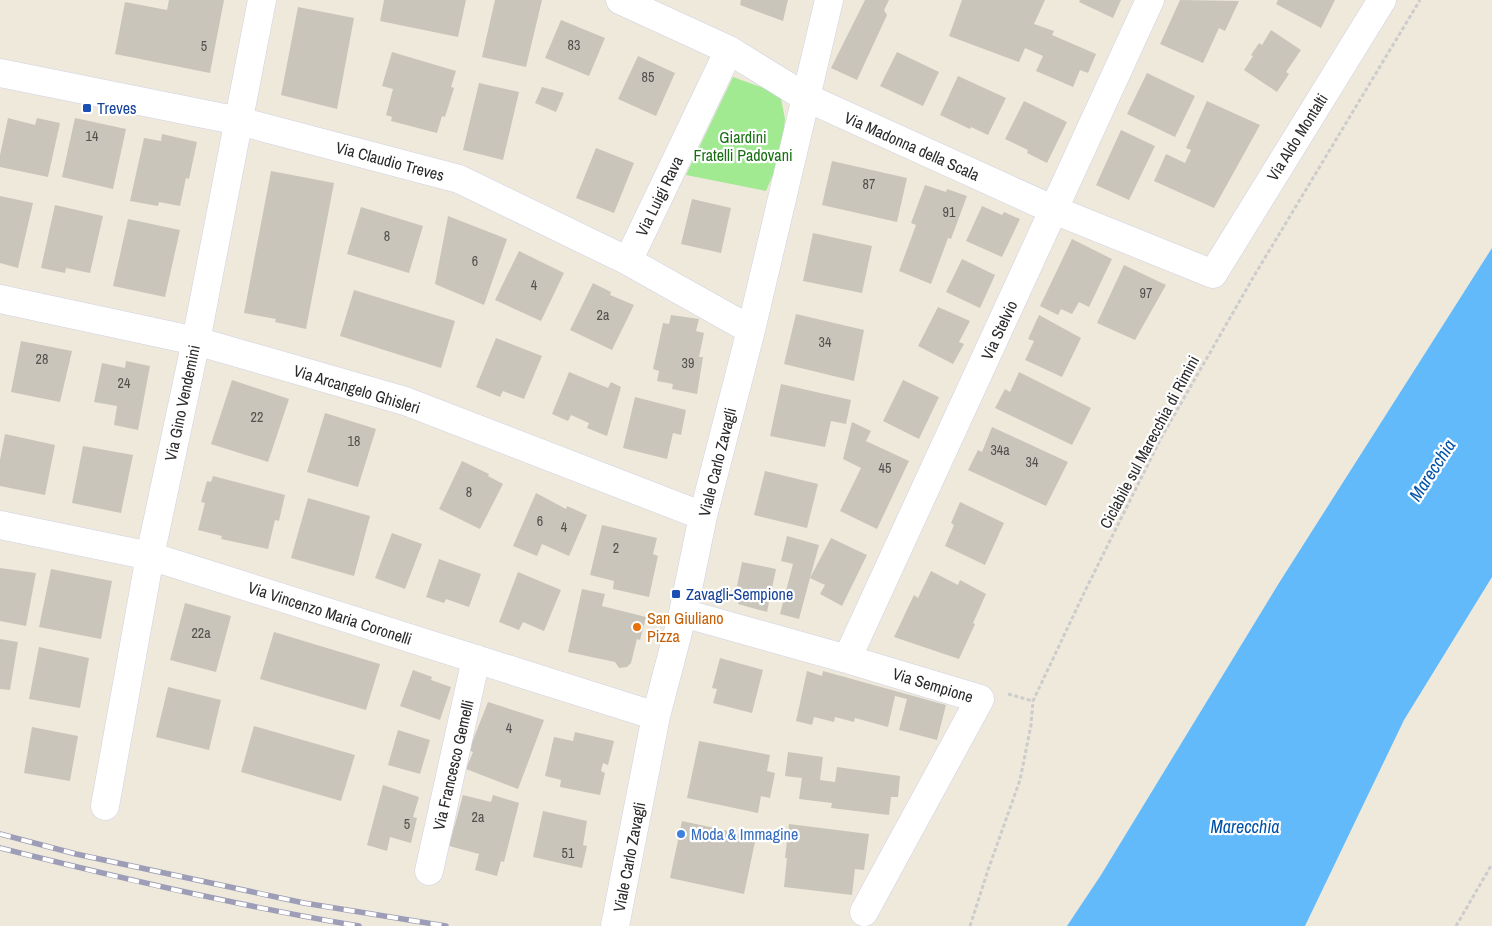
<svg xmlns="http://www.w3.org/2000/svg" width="1492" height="926" viewBox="0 0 1492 926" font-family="'Archivo Narrow',sans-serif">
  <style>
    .green { fill: #a1ea92 }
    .water { fill: #63bafb }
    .building { fill: #c9c5bb }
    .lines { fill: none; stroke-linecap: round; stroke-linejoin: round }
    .minor-casing { stroke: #d0d0e5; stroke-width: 29 }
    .path { stroke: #ccc; stroke-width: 3; stroke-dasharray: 4 2.5; stroke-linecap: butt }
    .minor { stroke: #fff; stroke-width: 28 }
    .rail-casing { stroke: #9d9db7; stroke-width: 5.5 }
    .rail { stroke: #fff; stroke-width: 4; stroke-dasharray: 11; stroke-linecap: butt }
    .transit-dot { fill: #1a4fb4; stroke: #fff; stroke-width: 2 }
    .food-dot { fill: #e8710a; stroke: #fff; stroke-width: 2 }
    .shop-dot { fill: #3f7fe0; stroke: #fff; stroke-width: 2 }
    .labels { text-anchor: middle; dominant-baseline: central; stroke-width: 4.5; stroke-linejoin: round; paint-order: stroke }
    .number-label { font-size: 14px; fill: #52514e }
    .transit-label { font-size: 16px; fill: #164399; stroke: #fff; text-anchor: start }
    .park-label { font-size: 16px; fill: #176f12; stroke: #fff }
    .street-label { font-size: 16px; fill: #2a2a2a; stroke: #fff }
    .food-label { font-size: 16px; fill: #c56008; stroke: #fff; text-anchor: start }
    .shop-label { font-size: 16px; fill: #366cbe; stroke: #fff; text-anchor: start }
    .water-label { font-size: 18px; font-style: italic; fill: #0053a9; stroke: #fff }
  </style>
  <rect width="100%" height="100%" fill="#eee9db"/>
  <path class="green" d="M733,77L780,94L785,119L781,156L766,191L686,175Z"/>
  <path class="water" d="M1492,248V577L1404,720L1305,926H1067L1101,875L1279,583Z"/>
  <path class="building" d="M169,0H224L210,73L115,54L125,2L167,10Z
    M384,0H466L458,37L380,21Z
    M495,0H542L526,67L482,57Z
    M741,0H788L783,21L740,5Z
    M865,0H889L884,10L887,15L857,80L831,68Z
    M962,0H1045L1034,24L1054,31L1052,35L1096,54L1088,73L1080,70L1073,87L1036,71L1043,56L1025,48L1019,62L949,36Z
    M1080,0H1121L1113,18L1079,2Z
    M1180,0L1239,1L1225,31L1219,28L1203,63L1160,44Z
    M1278,0H1335L1321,28L1276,4Z
    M298,7L354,18L337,109L281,95Z
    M561,20L605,38L589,76L545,58Z
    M1271,30L1301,50L1286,72L1289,74L1277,92L1244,70L1253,56L1251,55L1259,43L1262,45Z
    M392,52L456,71L451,87L454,88L445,117L442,116L437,133L391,121L392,117L386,115L393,89L382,86Z
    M897,52L939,72L923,106L880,86Z
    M638,56L675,73L656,116L618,99Z
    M1147,73L1195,96L1175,137L1127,114Z
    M958,76L1006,98L988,135L971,127L970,129L940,115Z
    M479,83L519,92L503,160L463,150Z
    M542,87L564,93L556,112L535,103Z
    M1024,101L1067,122L1047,163L1027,153L1028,150L1005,139Z
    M1207,101L1260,125L1214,208L1154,181L1166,154L1185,163L1191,150L1186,148Z
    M8,118L35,125L37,118L60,123L48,177L0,167V155Z
    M75,118L126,129L113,189L62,177Z
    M1121,130L1155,146L1129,200L1096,185Z
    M162,134L197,142L189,179L186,178L180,206L159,202L158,206L130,201L144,138L161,141Z
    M596,148L634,163L614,213L576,198Z
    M832,161L907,178L897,222L822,205Z
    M271,171L334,183L306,329L275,322L276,319L244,313Z
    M925,185L946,192L947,189L967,196L951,239L948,238L931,284L899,271L916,225L911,223Z
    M0,196L33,203L18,268L0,263Z
    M692,199L731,208L721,253L681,244Z
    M55,205L103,216L90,273L66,268L65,273L41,268Z
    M982,206L1002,215L1004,212L1020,219L1002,257L966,241Z
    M361,207L423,226L409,273L347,254Z
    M448,216L507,239L484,305L435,284Z
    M128,219L180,230L165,297L113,286Z
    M813,233L872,246L862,293L803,281Z
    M1072,239L1112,259L1089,307L1079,302L1072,314L1061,309L1058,315L1040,306Z
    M519,251L564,273L541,321L495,300Z
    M962,259L995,275L980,308L946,292Z
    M1124,265L1166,285L1135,340L1097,323Z
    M593,283L611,292L610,295L634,305L612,350L570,330Z
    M354,290L455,321L441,368L340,336Z
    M938,307L970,321L959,342L964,344L953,364L918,346Z
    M796,314L864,330L854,381L784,364Z
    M671,315L699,319L696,331L704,333L699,357H703L697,394L672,389L673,384L657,381L659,371L653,369L663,323L669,324Z
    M1039,315L1081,338L1062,377L1025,360L1034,341L1028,339Z
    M496,338L542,356L524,399L503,391L500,397L476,387Z
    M21,341L72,351L60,402L11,392Z
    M126,361L150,366L138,430L114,425L117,406L94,402L102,363L125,368Z
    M569,372L608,388L611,382L621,387L607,436L587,428L589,423L571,415L568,421L552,414Z
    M1019,372L1091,408L1072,445L995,408L1005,389L1010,392Z
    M232,380L289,399L268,462L211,444Z
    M903,380L939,397L919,439L883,421Z
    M781,384L851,400L846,424L831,421L825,447L770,436Z
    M635,397L686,410L681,435L673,433L667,459L623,448Z
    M325,413L376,429L358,487L307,472Z
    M852,422L871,431L866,441L909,461L877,529L840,511L861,468L843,459Z
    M992,427L1068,462L1046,506L968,470L978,450L982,452Z
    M5,434L55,445L45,495L0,486V460Z
    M83,446L133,455L121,513L72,503Z
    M462,461L489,474L488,476L503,484L480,529L439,509Z
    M765,471L818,484L807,528L754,515Z
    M213,476L285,495L279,521L275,520L268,549L221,539L222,536L198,530L205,503L201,502L207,481L211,482Z
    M536,493L566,509L567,506L587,515L569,556L542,544L537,556L513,546Z
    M308,498L370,516L354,576L291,558Z
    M960,502L1004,523L985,565L945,546L954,525L951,523Z
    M602,525L657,538L653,554L658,556L649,597L613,589L614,581L590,575Z
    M392,533L422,544L405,589L375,578Z
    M787,536L819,545L810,578L831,538L867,555L842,606L820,594L825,585L810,578L799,619L780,614L793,564L781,561Z
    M439,559L481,574L469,607L446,599L444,603L426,597Z
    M742,562L776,569L767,612L738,604L741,587L737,586Z
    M0,568L36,573L26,626L0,621Z
    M51,569L112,581L101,639L39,627Z
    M931,571L958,585L960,580L986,594L973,623L975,624L959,659L894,637L914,595L918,598Z
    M518,572L561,590L544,631L523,622L519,630L499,622Z
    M582,589L605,594L602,606L646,617L640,640L637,639L631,663L627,667L619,668L615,662L568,652Z
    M185,603L231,616L216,672L170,660Z
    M274,632L380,664L366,710L260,679Z
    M0,639L18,642L10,690L0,689Z
    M39,647L89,658L80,708L29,699Z
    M720,658L763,670L752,713L713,703L717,689L712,688Z
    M413,670L432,677L431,680L451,687L440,720L400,706Z
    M807,671L822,676L823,671L946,705L937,740L899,730L907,699L895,696L888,727L855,718L854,722L835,717L834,722L814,717L812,725L796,721Z
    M168,687L221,700L209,750L156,737Z
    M488,702L544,720L518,789L466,769L473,752L469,750Z
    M254,726L355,755L341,801L241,772Z
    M32,727L78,736L70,781L24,773Z
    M398,730L430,740L420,774L388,765Z
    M575,732L614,741L608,765L603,763L601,771L605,773L600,795L560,787L561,780L545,776L554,737L573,741Z
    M699,741L770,755L767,771L775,773L770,798L761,796L758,813L687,798Z
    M788,752L823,757L820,780L835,782L837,767L900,776L898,797H891L889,815L831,808L832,803L799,799L802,778L785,776Z
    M383,785L419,797L413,817L417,818L411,843L390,837L387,851L367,845Z
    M463,795L491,802L493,795L519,803L504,862L501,861L497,876L475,870L479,854L449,846Z
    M543,811L587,821L583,845L587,846L582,868L533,857Z
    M682,821L756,837L744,894L670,878Z
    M789,824L869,834L864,870L855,869L852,895L784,887L787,858H785Z"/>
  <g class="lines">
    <defs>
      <path id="minor" d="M620,0L729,50L805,97L1054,210L1213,274L1382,0
        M0,73L239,121L459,179L628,261L751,330
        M628,261L729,50
        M0,299L196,341L405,401L703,516
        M0,525L150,556L656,716
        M683,613L847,659L980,699L864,912
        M847,659L1150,0
        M105,806L150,556L196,341L262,0
        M429,871L476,659
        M615,926L656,716L683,613L703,516L751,330L829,0"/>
    </defs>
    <use href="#minor" class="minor-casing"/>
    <path class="path" d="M1008,694L1033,701
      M970,926L988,870L1020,780L1031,725L1033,701L1085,591L1161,438L1254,276L1420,0
      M1456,926L1492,864"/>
    <use href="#minor" class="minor"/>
    <defs>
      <path id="rail" d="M0,834L76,854L304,903L446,926
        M0,848C119,878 239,906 359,926"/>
    </defs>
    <use href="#rail" class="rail-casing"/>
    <use href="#rail" class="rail"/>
  </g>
  <g class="transit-dot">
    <rect x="82" y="103" width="10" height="10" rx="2.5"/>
    <rect x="671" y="589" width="10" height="10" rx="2.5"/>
  </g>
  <circle class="food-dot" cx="637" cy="627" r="5"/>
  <circle class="shop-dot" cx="681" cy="834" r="5"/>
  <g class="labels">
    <g class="number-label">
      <text x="574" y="45">83</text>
      <text x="204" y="46">5</text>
      <text x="648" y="77">85</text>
      <text x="92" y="136">14</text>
      <text x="869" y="184">87</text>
      <text x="949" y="212">91</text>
      <text x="387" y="236">8</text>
      <text x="475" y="261">6</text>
      <text x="534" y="285">4</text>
      <text x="1146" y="293">97</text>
      <text x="603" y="315">2a</text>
      <text x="825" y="342">34</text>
      <text x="42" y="359">28</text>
      <text x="688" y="363">39</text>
      <text x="124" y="383">24</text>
      <text x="257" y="417">22</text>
      <text x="354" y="441">18</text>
      <text x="1000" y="450">34a</text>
      <text x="1032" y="462">34</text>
      <text x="885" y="468">45</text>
      <text x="469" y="492">8</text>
      <text x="540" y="521">6</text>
      <text x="564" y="527">4</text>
      <text x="616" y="548">2</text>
      <text x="201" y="633">22a</text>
      <text x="509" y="728">4</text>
      <text x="478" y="817">2a</text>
      <text x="407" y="824">5</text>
      <text x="568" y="853">51</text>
    </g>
    <g class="transit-label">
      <text x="97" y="108">Treves</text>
      <text x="686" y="594">Zavagli-Sempione</text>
    </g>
    <g class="park-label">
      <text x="743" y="137">Giardini<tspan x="743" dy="18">Fratelli Padovani</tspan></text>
    </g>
    <g class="street-label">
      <text transform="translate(1297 137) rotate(-58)">Via Aldo Montalti</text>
      <text transform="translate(912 146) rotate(24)">Via Madonna della Scala</text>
      <text transform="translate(390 161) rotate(15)">Via Claudio Treves</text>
      <text transform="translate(659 196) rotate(-64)">Via Luigi Rava</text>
      <text transform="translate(999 330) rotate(-65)">Via Stelvio</text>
      <text transform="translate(357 389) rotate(17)">Via Arcangelo Ghisleri</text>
      <text transform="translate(182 403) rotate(-78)">Via Gino Vendemini</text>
      <text transform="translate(1149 442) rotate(-62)">Ciclabile sul Marecchia di Rimini</text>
      <text transform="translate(717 462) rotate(-76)">Viale Carlo Zavagli</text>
      <text transform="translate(330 613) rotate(18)">Via Vincenzo Maria Coronelli</text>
      <text transform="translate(933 685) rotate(17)">Via Sempione</text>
      <text transform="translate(453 765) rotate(-77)">Via Francesco Gemelli</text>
      <text transform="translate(629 857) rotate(-79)">Viale Carlo Zavagli</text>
    </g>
    <g class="food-label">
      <text x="647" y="618">San Giuliano<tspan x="647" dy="18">Pizza</tspan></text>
    </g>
    <g class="shop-label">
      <text x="691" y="834">Moda &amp; Immagine</text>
    </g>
    <g class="water-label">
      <text transform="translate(1432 470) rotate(-57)">Marecchia</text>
      <text x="1245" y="826">Marecchia</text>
    </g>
  </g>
</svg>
